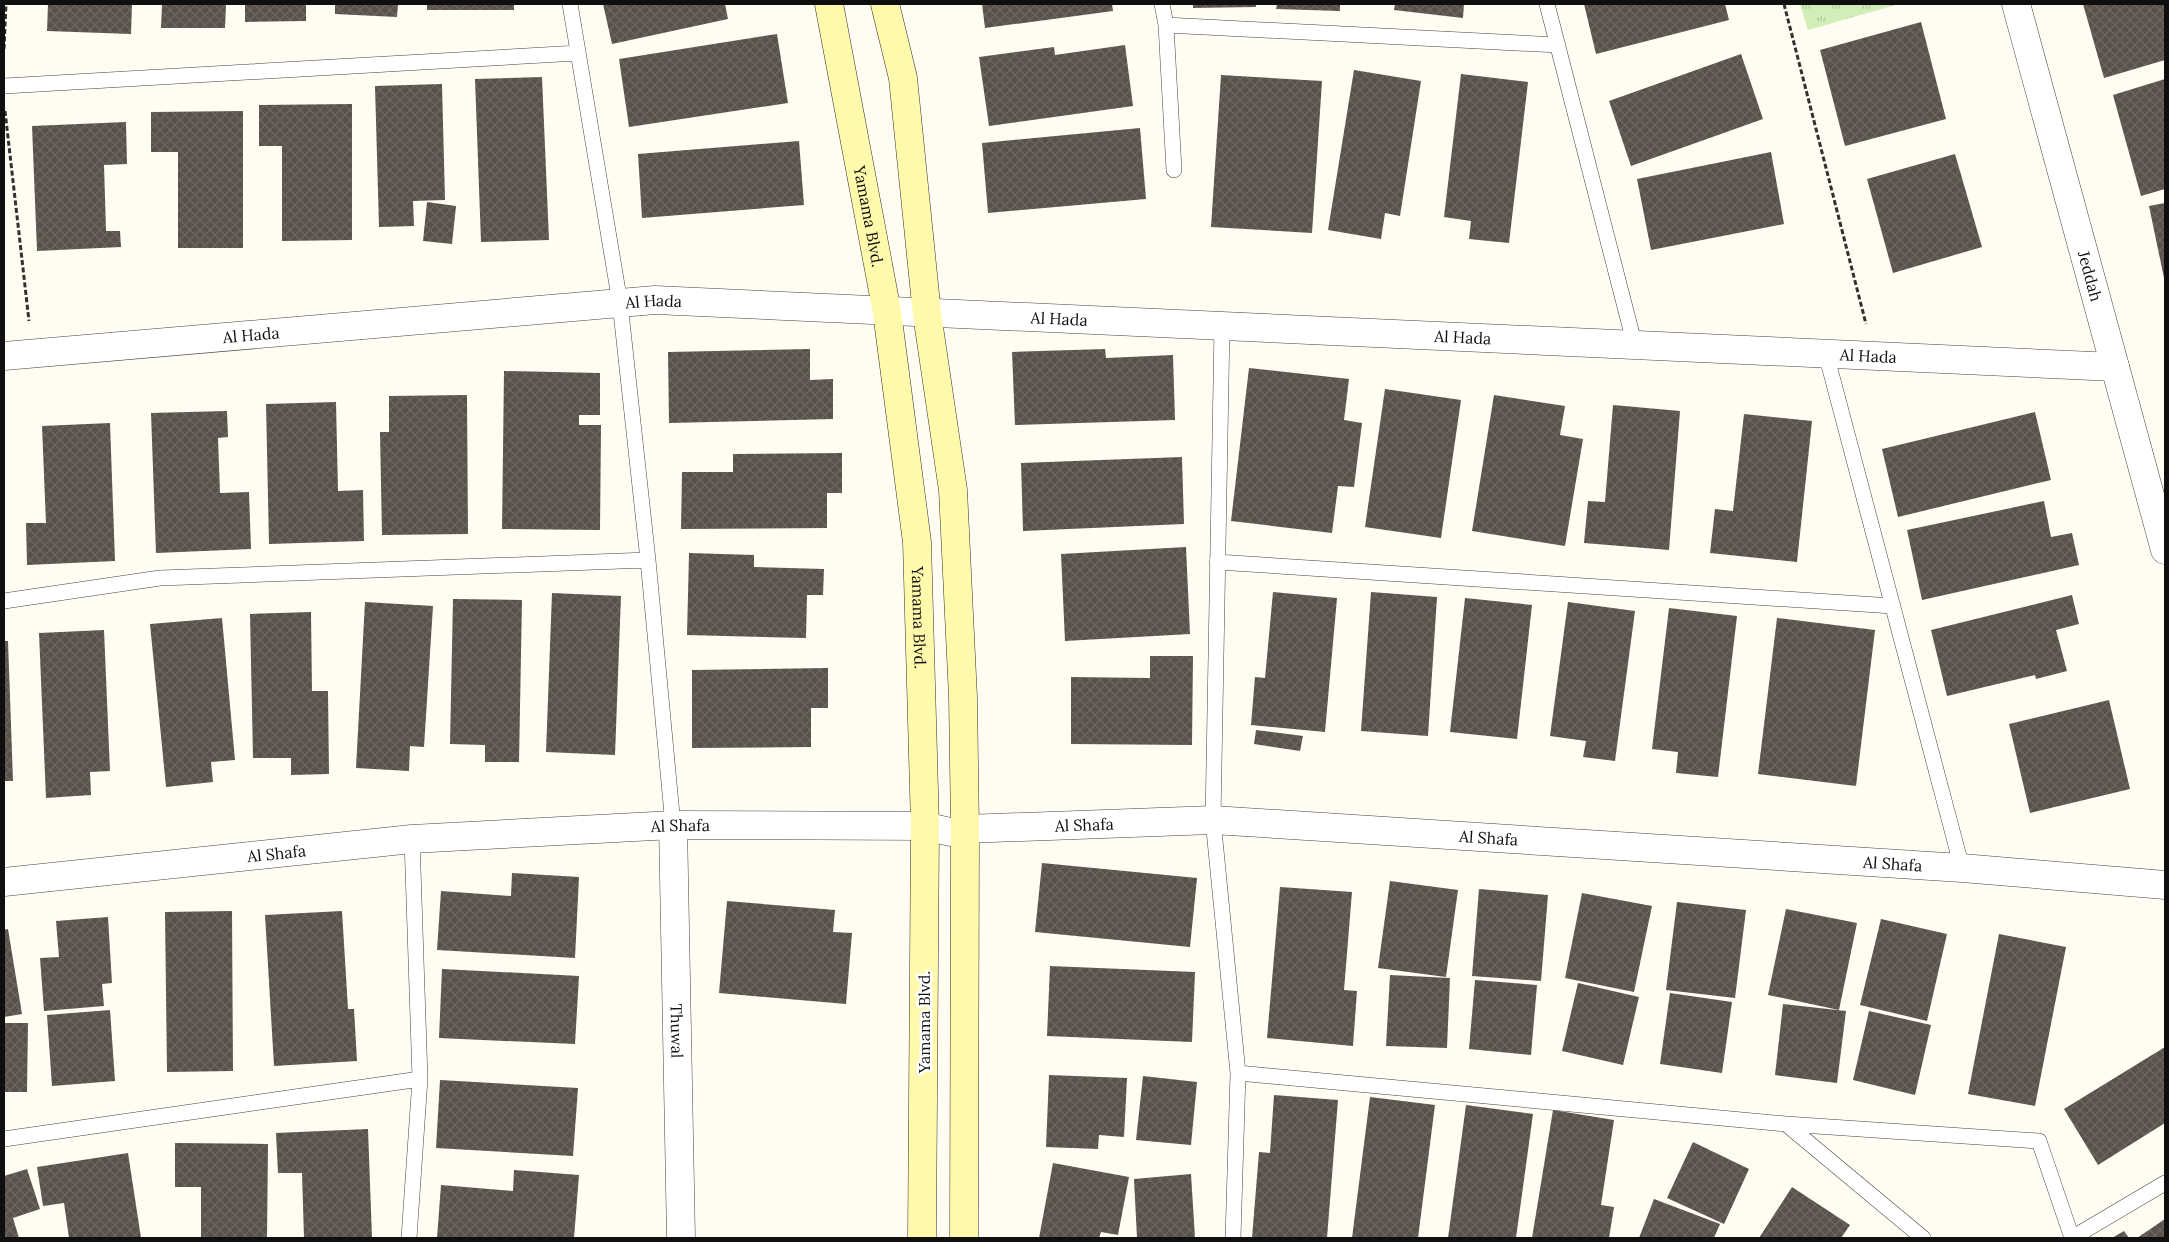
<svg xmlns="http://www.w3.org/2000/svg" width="2169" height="1242" viewBox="0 0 2169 1242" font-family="Lora,serif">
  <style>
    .park { fill: url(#park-tufts) }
    .building { fill: url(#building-cross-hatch) }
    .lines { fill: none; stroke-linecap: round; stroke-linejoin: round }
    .lane-casing { stroke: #424242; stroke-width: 16 }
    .street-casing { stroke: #424242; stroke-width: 29 }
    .secondary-casing { stroke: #313131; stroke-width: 29 }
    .path { stroke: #313131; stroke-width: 3; stroke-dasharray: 5 2.5; stroke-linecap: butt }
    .lane { stroke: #fff; stroke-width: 15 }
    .street { stroke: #fff; stroke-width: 28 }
    .secondary { stroke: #fff9ac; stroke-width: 28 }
    .labels { text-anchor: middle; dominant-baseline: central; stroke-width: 5; stroke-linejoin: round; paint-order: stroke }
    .street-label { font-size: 16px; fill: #0f0f0f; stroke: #fff }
  </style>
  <defs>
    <pattern id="park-tufts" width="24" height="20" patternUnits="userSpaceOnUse" patternTransform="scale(1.25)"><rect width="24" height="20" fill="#d1edb8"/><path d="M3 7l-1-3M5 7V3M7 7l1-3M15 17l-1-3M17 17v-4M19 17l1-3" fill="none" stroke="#b2ca9d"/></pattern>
    <pattern id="building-cross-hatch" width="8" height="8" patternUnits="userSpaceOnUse" patternTransform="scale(1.25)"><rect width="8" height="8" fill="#59514b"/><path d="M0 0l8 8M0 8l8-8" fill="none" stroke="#6c6561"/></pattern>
  </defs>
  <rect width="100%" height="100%" fill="#fffdf1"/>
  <path class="park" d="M1800,4H1899L1808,30Z"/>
  <path class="building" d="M48,4H132L131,34L47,31Z
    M162,4H226L225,28H161Z
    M245,4H306V21L245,22Z
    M335,4H398L397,17L335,14Z
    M427,4H514V10H427Z
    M603,4H725L728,19L612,44Z
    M982,4H1112L1113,11L985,28Z
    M1193,4H1256V7L1193,8Z
    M1277,4H1340V11L1276,9Z
    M1395,4H1464L1463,18L1394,10Z
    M1584,4H1725L1729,20L1596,54Z
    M2083,4H2165V60L2104,78Z
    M1921,22L1946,119L1845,146L1820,50Z
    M777,34L788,103L629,127L619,59Z
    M1125,45L1133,106L989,126L979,57L1054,47L1055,55Z
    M1741,54L1763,119L1631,166L1609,101Z
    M1354,70L1421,81L1400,216L1385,213L1381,239L1328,230Z
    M1461,74L1528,82L1509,243L1469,239L1471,221L1444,217Z
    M1221,75L1322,81L1312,233L1211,227Z
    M542,77L549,240L481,242L475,79Z
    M2165,79V189L2141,196L2113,95Z
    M442,84L445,200L413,201L414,226L379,227L375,86Z
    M352,104V240L282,241V146H259V105Z
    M243,111V248H178V152H151V112Z
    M126,122L127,164L104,165L106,231H120L121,247L37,251L32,126Z
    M1140,128L1146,199L988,213L982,143Z
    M799,141L804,205L642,218L638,154Z
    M1771,152L1784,224L1651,250L1637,179Z
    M1955,154L1982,247L1893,273L1867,179Z
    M427,202L456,206L452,244L423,241Z
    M2165,203V278H2164L2149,206Z
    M810,349V380L833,379V419L669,423L668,352Z
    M1105,349L1106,358L1173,355L1175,420L1015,425L1012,352Z
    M1249,368L1349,379L1344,420L1362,423L1354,487L1338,486L1332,533L1231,521Z
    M504,371L600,373V415H579V425H601L600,530L502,529Z
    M1385,389L1461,400L1441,538L1365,527Z
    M467,395L468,534L382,535L380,432H389V396Z
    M1494,395L1565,406L1560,435L1583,439L1565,546L1472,531Z
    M336,402L338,491L363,490L364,541L269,544L266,404Z
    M1613,405L1680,411L1669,550L1584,543L1588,501L1605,502Z
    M227,411L228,437L218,438L220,493L249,492L251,549L156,553L151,413Z
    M2035,412L2051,480L1898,517L1882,449Z
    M1744,414L1812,421L1797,562L1710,553L1715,509L1733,511Z
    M110,423L115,561L27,565L26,523H46L42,426Z
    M842,453V493H827V528L681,529L682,472H733V454Z
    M1182,457L1184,524L1023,531L1021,463Z
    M2044,501L2051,537L2072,533L2079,565L1922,600L1907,530Z
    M1186,547L1190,634L1065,641L1061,554Z
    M689,553L754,555V567L824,569L823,595H807L806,638L687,635Z
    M1273,592L1337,598L1325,732L1251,725L1255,677L1265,678Z
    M1371,592L1437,597L1428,736L1361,731Z
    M552,593L621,596L615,755L546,752Z
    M2072,595L2079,624L2056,630L2067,671L2036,679L2035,675L1947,696L1931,630Z
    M1465,598L1532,605L1517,739L1450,732Z
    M453,599L522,600L519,762H485V745L450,744Z
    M365,602L433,606L424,747L410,746L409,771L356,768Z
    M1568,602L1635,611L1615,761L1583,757L1586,741L1550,736Z
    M1669,608L1737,616L1718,777L1676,773L1678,752L1652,749Z
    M311,612L312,691H328L329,774L291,775V758H253L250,614Z
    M222,618L235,760L211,762L213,782L166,787L150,624Z
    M1777,618L1875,630L1856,786L1758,774Z
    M104,630L110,771L90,772L91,795L46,798L39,633Z
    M4,641H8L13,781H4Z
    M1150,656H1193L1192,745L1071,744V677L1150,678Z
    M828,668V708H811V747L692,748V670Z
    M2109,700L2130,789L2030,813L2009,724Z
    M1256,730L1303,736L1300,751L1254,744Z
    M1042,863L1197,878L1190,947L1035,932Z
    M512,873L579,877L575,958L437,950L441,891L511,896Z
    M1390,881L1458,890L1446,977L1378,968Z
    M1280,887L1352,892L1344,990L1357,991L1353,1046L1267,1038Z
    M1479,889L1548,895L1541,981L1472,976Z
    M1582,893L1652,906L1634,992L1565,978Z
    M727,901L835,910L833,932L852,933L846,1004L719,993Z
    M1677,902L1746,910L1735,998L1666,990Z
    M1786,909L1857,923L1839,1010L1768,995Z
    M232,911L233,1071L167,1072L165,912Z
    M342,911L348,1009H354L357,1061L274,1066L265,915Z
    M108,917L112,983L102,984L104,1006L44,1011L40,958L59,957L56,921Z
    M1881,919L1947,934L1927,1021L1860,1005Z
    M8,929L22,1014L4,1017V930Z
    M1999,934L2066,947L2035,1106L1968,1094Z
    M1050,966L1195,972L1192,1042L1047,1036Z
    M442,969L579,976L575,1044L439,1038Z
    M1390,975L1450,978L1447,1048L1386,1046Z
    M1475,980L1537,985L1531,1055L1469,1049Z
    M1578,983L1639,997L1623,1065L1562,1051Z
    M1670,993L1732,1002L1722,1073L1660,1064Z
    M1783,1004L1846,1011L1837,1083L1775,1075Z
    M110,1010L115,1081L52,1086L47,1015Z
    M1869,1011L1931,1025L1915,1095L1853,1080Z
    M4,1023H28L27,1092H4Z
    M2165,1047V1123L2098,1165L2064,1109Z
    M1049,1075L1127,1078L1124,1137L1099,1135L1098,1149L1046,1147Z
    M1143,1076L1197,1082L1191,1145L1136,1140Z
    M440,1080L578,1088L573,1156L436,1148Z
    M1274,1095L1338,1100L1327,1238H1252L1259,1152L1270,1153Z
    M1370,1097L1435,1105L1418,1238H1352Z
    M1466,1105L1533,1114L1516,1238H1448Z
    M1553,1110L1614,1120L1601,1205L1614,1207L1609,1238H1532Z
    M368,1129L372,1238H304L302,1173H278L276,1133Z
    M1693,1142L1749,1169L1724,1224L1667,1198Z
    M175,1143L268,1144L267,1238H201V1187H175Z
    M128,1153L141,1238H69L64,1203L43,1206L37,1167Z
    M1053,1163L1129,1177L1118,1235L1101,1232L1099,1238H1039Z
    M27,1169L40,1209L13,1218L19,1238H4V1176Z
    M514,1170L579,1175L574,1238H437L441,1185L513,1191Z
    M1191,1174L1195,1238H1137L1134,1179Z
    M1792,1187L1850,1225L1841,1238H1759Z
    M1654,1199L1720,1224L1714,1238H1639Z
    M2165,1219V1238H2137Z
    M2124,1231L2129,1238H2112Z"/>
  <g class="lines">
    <defs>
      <path id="lane" d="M570,4L620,303L648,560L673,825
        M1162,4L1166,25L1174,170
        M1547,4L1635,346
        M1166,25L1558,45
        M4,86L578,53
        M1222,327L1213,820L1238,1073L1233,1238
        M1826,354L1962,868
        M1217,562L1893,606
        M4,601L160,578L648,560
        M1238,1073L1786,1124L1923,1238
        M1786,1124L2039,1141L2072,1238
        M4,1139L420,1079
        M409,1238L420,1079L412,839
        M2072,1238L2165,1183"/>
      <g id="street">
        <path id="s1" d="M2016,4L2165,550"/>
        <path id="s2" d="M4,356L655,300L2115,367"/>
        <path id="s3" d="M673,825L681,1238"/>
        <path id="s4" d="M4,882L412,839L673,825L925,826L950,832L965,829L1213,820L1962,868L2165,885"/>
      </g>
      <g id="secondary">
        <path id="s5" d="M829,4L887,312L917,542L925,826L922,1238"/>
        <path d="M885,4L903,78L927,314L953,490L963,697L965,829L964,1238"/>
      </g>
    </defs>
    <use href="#lane" class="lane-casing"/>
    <use href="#street" class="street-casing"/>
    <use href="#secondary" class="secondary-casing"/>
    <path class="path" d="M1784,4L1866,324
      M4,49L6,4
      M5,111L29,321"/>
    <use href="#lane" class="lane"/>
    <use href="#street" class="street"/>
    <use href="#secondary" class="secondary"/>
  </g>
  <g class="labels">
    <g class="street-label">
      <text stroke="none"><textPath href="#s5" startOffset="216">Yamama Blvd.</textPath></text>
      <text stroke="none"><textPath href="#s1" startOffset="282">Jeddah</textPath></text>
      <text stroke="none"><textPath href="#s2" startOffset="652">Al Hada</textPath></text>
      <text stroke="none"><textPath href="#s2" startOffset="1058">Al Hada</textPath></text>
      <text stroke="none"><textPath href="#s2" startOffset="248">Al Hada</textPath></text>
      <text stroke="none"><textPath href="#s2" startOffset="1462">Al Hada</textPath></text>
      <text stroke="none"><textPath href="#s2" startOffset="1868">Al Hada</textPath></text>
      <text stroke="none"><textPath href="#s5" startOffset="621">Yamama Blvd.</textPath></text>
      <text stroke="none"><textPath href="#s4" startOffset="1084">Al Shafa</textPath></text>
      <text stroke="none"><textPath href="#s4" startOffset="679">Al Shafa</textPath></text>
      <text stroke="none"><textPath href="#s4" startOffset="1489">Al Shafa</textPath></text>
      <text stroke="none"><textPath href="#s4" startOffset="274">Al Shafa</textPath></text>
      <text stroke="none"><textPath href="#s4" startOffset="1894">Al Shafa</textPath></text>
      <text transform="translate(924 1022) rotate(-90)">Yamama Blvd.</text>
      <text stroke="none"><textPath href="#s3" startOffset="206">Thuwal</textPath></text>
    </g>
  </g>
  <rect width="2169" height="1242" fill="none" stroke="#0f0f0f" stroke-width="10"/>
</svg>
